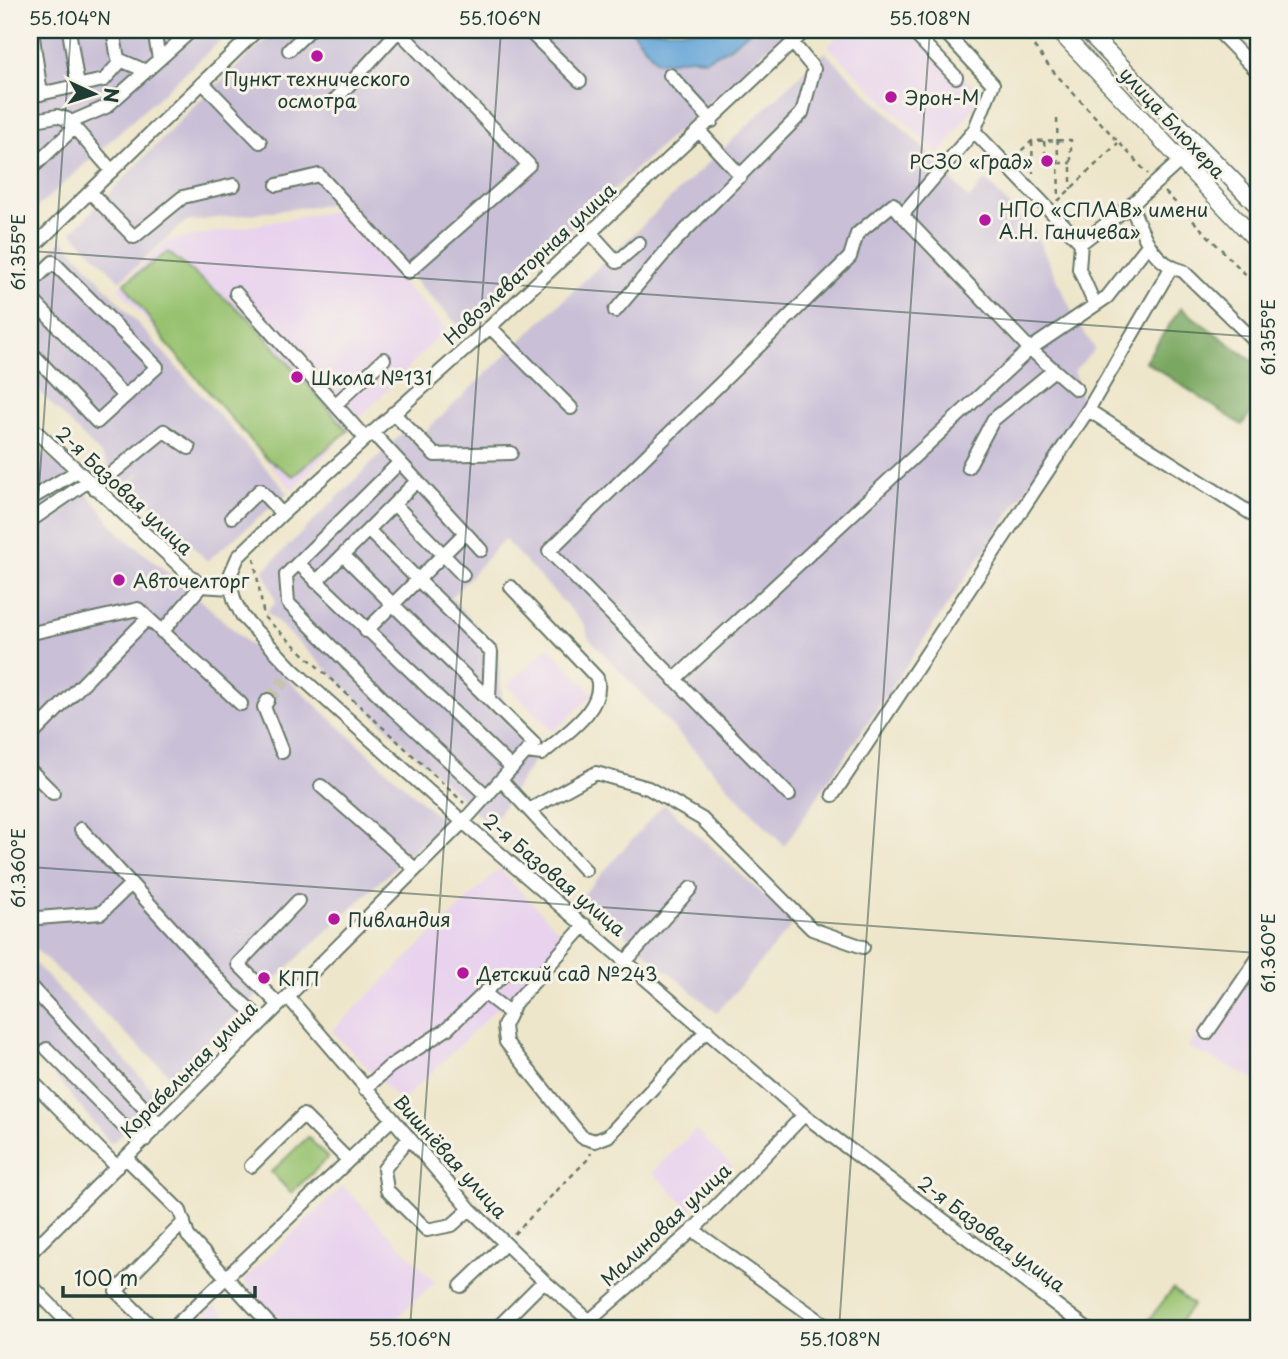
<svg xmlns="http://www.w3.org/2000/svg" width="1288" height="1359" viewBox="0 0 1288 1359" font-family="'Playpen Sans',sans-serif">
  <style>
    .built { fill: #e8d2ee }
    .industrial { fill: #c9bfd7 }
    .green { fill: #98c26f; stroke: #5c8052; stroke-width: 2 }
    .forest { fill: #7aa862; stroke: #4c724b; stroke-width: 2 }
    .water { fill: #64a4d7; stroke: #427086; stroke-width: 2 }
    .lines { fill: none; stroke-linecap: round; stroke-linejoin: round }
    .minor-tunnel { stroke: #c5c4ac; stroke-width: 12; stroke-dasharray: 12 6; stroke-linecap: butt }
    .minor-casing { stroke: #677868; stroke-width: 16 }
    .major-casing { stroke: #677868; stroke-width: 19 }
    .path { stroke: #677868; stroke-width: 2.5; stroke-dasharray: 5 5; stroke-linecap: butt }
    .minor { stroke: #fff; stroke-width: 12 }
    .major { stroke: #fff; stroke-width: 16 }
    .ticks { fill: none; stroke: #1f3d34; stroke-width: 2; stroke-opacity: 0.45 }
    .poi-dot { fill: #b5179e; stroke: #f7f3e8; stroke-width: 2.5 }
    .labels { text-anchor: middle; dominant-baseline: central; stroke-width: 6; stroke-linejoin: round; paint-order: stroke }
    .poi-label { font-size: 19px; fill: #1f3d34; stroke: #f7f3e8; text-anchor: start }
    .street-label { font-size: 19px; fill: #1f3d34; stroke: #f7f3e8 }
    .neatline { fill: none; stroke: #1f3d34; stroke-width: 2.5 }
    .ticks-label { font-size: 18px; text-anchor: middle; fill: #1f3d34 }
  </style>
  <rect width="100%" height="100%" fill="#f7f3e8"/>
  <filter id="ink" filterUnits="userSpaceOnUse"><feTurbulence type="fractalNoise" baseFrequency=".0143" numOctaves="2"/><feDisplacementMap in="SourceGraphic" scale="14" xChannelSelector="R" yChannelSelector="G"/><feConvolveMatrix kernelMatrix="1 2 1 2 8 2 1 2 1" color-interpolation-filters="sRGB"/></filter>
  <filter id="wash" filterUnits="userSpaceOnUse"><feTurbulence type="fractalNoise" baseFrequency=".00686" numOctaves="4" result="noise"/><feDisplacementMap in="SourceGraphic" scale="28" xChannelSelector="R" yChannelSelector="G"/><feGaussianBlur stdDeviation="1.57" result="paint"/><feColorMatrix in="noise" values="0 0 0 0 0 0 0 0 0 0 0 0 0 0 0 0 0 1.4 0 .05"/><feComposite in="paint" operator="in"/></filter>
  <g filter="url(#wash)">
    <rect width="100%" height="100%" fill="#eee6ca"/>
    <path class="built" d="M843,30H919L982,96L939,155L828,46Z
      M334,211L446,328L292,490L118,288L167,241Z
      M548,646L594,694L553,732L508,686Z
      M499,869L568,940L401,1102L332,1031Z
      M1258,943V1081L1188,1047Z
      M695,1130L733,1167L690,1209L652,1172Z
      M343,1186L435,1282L385,1329H289L243,1281Z
      M215,1305L239,1329H191Z"/>
    <path class="industrial" d="M30,30H232L30,214Z
      M277,30H787L462,329L339,203L185,222L120,281L72,232L194,106Z
      M825,52L926,151L969,199L985,180L1034,231L1075,318L1095,349L1074,371L1083,405L784,846L588,637L585,625L504,539L451,598L497,648L503,704L543,748L490,826L267,612L276,602L264,570L403,432L413,443Z
      M63,239L288,493L207,561L131,483L146,467L121,489L113,480L106,460L30,382V275Z
      M30,440L78,482L121,535L193,593L444,822L171,1076L30,944Z
      M664,804L794,923L717,1013L581,897Z
      M30,958L161,1099L111,1144L30,1046Z"/>
    <path class="green" d="M168,252L251,320L348,431L293,476L266,458L166,343L124,283Z
      M308,1137L328,1158L291,1193L271,1172Z
      M1173,1289L1193,1305L1174,1329H1147L1143,1327Z"/>
    <path class="forest" d="M1181,308L1258,365V403L1242,425L1145,361Z"/>
    <path class="water" d="M631,30H751L729,48L705,60C689,54 674,63 657,62Z"/>
  </g>
  <g filter="url(#ink)">
    <g class="lines">
      <path class="minor-tunnel" d="M268,700L285,680"/>
      <defs>
        <path id="minor" d="M32,30L41,94
          M69,30L78,87
          M113,30L118,59L146,71
          M154,30L159,59
          M528,30L580,81
          M806,30L490,327L282,514L238,557L231,573V588L235,602L243,617L293,670L463,822L804,1115L1088,1329
          M911,30L956,77
          M943,30L993,84L974,131L1081,243L1131,205
          M1217,30L1258,72
          M289,50L310,30
          M670,75L712,121
          M203,83L260,142
          M30,96L104,80L121,61
          M335,100L399,30
          M30,121L57,116L67,119L112,171
          M69,123L106,107L192,30
          M700,132L741,176
          M1180,161L1131,205C1142,232 1151,263 1183,271L1258,344
          M30,170L74,128
          M277,185L319,175L408,272L529,165L399,31
          M90,192L134,237L183,197L234,185
          M902,215L1030,349L1076,389
          M590,232L617,262L639,243
          M1081,243L1079,269L1095,305
          M30,250L257,30
          M30,284L53,262L157,367L97,422L30,351
          M236,293L365,438
          M30,297L124,396
          M615,311L674,242L802,113L814,69L792,42
          M490,327L571,408
          M336,404L384,359
          M1088,410L1258,518
          M393,413L435,455L511,453
          M30,426L201,586L231,588
          M372,432L481,550
          M400,462L286,575L288,603L394,710L487,796
          M968,467L993,420L1054,370
          M94,488L164,431L189,448
          M30,499L76,472
          M394,504L463,575
          M232,517L260,490L282,514
          M30,521L87,482
          M368,530L491,652L489,699
          M343,555L534,744L526,752
          M298,563L512,768
          M316,582L417,481
          M366,631L465,533
          M162,632L201,586
          M32,633L138,609L241,704
          M674,680L1030,349L1107,297L1148,245
          M268,700L264,707L282,752
          M30,737L148,618
          M30,770L53,793
          M501,780L585,870
          M321,786L415,869
          M789,795L549,551L850,257L857,234L893,204L902,215L974,131
          M833,795L1088,410L1171,268
          M529,810L596,773L648,788L702,819L812,929L863,947
          M81,829L229,991L263,1021
          M38,918L101,913L131,884
          M585,925L515,1003L504,1026L506,1042L582,1137L595,1141L608,1136L707,1030
          M627,960L691,888
          M30,986L160,1125
          M484,993L510,1013
          M288,997L470,1209L544,1281L599,1329
          M279,1005L238,964L298,901
          M1207,1033L1258,958
          M47,1049L122,1125L145,1140
          M30,1079L117,1167
          M365,1089L389,1067L447,1029L504,974
          M409,1138L384,1169L387,1190L427,1230L452,1225L470,1209
          M126,1158L180,1211L188,1236L274,1329
          M251,1166L303,1115L348,1160
          M693,1230L831,1329
          M30,1253L463,822L526,752L542,754C563,735 606,709 597,678L511,587
          M30,1284L74,1329
          M461,1286L505,1244
          M154,1329L116,1291L184,1222
          M172,1329L391,1120
          M496,1329L544,1281
          M580,1329L693,1230L804,1115"/>
        <path id="major" d="M1058,30L1258,242
          M1086,30L1258,206"/>
      </defs>
      <use href="#minor" class="minor-casing"/>
      <use href="#major" class="major-casing"/>
      <path class="path" d="M1022,30L1052,70L1148,174
        M1057,119L1059,200
        M1032,141L1033,173
        M1044,141L1045,152
        M1014,157L1032,141L1071,140V189
        M1058,163H1071
        M1165,192L1258,287
        M1058,201L1118,143
        M254,558L264,617L464,803
        M514,1234L589,1158L591,1153"/>
      <use href="#minor" class="minor"/>
      <use href="#major" class="major"/>
    </g>
  </g>
  <path class="ticks" d="M30,251L1258,337M30,617L71,30M30,867L1258,953M410,1329L501,30M839,1329L930,30"/>
  <g class="poi-dot">
    <circle cx="317" cy="56" r="7"/>
    <circle cx="891" cy="97" r="7"/>
    <circle cx="1047" cy="161" r="7"/>
    <circle cx="985" cy="220" r="7"/>
    <circle cx="297" cy="377" r="7"/>
    <circle cx="119" cy="580" r="7"/>
    <circle cx="334" cy="919" r="7"/>
    <circle cx="463" cy="973" r="7"/>
    <circle cx="264" cy="978" r="7"/>
  </g>
  <g class="labels">
    <g class="poi-label">
      <text x="317" y="78" text-anchor="middle">Пункт технического<tspan x="317" dy="22">осмотра</tspan></text>
      <text x="905" y="97">Эрон-М</text>
      <text x="1033" y="161" text-anchor="end">РСЗО «Град»</text>
      <text x="999" y="209">НПО «СПЛАВ» имени<tspan x="999" dy="22">А.Н. Ганичева»</tspan></text>
      <text x="311" y="377">Школа №131</text>
      <text x="133" y="580">Авточелторг</text>
      <text x="348" y="919">Пивландия</text>
      <text x="477" y="973">Детский сад №243</text>
      <text x="278" y="978">КПП</text>
    </g>
    <g class="street-label">
      <text transform="translate(1173 122) rotate(47)">улица Блюхера</text>
      <text transform="translate(529 263) rotate(-43)">Новоэлеваторная улица</text>
      <text transform="translate(125 490) rotate(43)">2-я Базовая улица</text>
      <text transform="translate(555 874) rotate(40)">2-я Базовая улица</text>
      <text transform="translate(188 1069) rotate(-45)">Корабельная улица</text>
      <text transform="translate(451 1156) rotate(48)">Вишнёвая улица</text>
      <text transform="translate(665 1224) rotate(-43)">Малиновая улица</text>
      <text transform="translate(992 1233) rotate(37)">2-я Базовая улица</text>
    </g>
  </g>
  <rect width="1288" height="1359" fill="none" stroke="#f7f3e8" stroke-width="77"/>
  <g transform="translate(94 94) rotate(94)" stroke="#f7f3e8" stroke-width="5" paint-order="stroke">
  <path d="M0-5L12 26L0 18L-12 26Z" fill="#1f3d34"/>
  <text y="-10" font-size="19" font-weight="bold" text-anchor="middle" fill="#1f3d34">N</text>
  </g>
  <path d="M63 1286v10h192v-10" fill="none" stroke="#1f3d34" stroke-width="3.5"/>
  <text x="74" y="1286" font-size="21" fill="#1f3d34" stroke="#f7f3e8" stroke-width="5" paint-order="stroke">100 m</text>
  <rect x="38" y="38" width="1212" height="1282" class="neatline"/>
  <g class="ticks-label">
    <text x="70" y="25">55.104°N</text>
    <text x="500" y="25">55.106°N</text>
    <text x="930" y="25">55.108°N</text>
    <text transform="translate(19 252) rotate(-90)" y="6">61.355°E</text>
    <text transform="translate(1269 337) rotate(-90)" y="6">61.355°E</text>
    <text transform="translate(19 868) rotate(-90)" y="6">61.360°E</text>
    <text transform="translate(1269 953) rotate(-90)" y="6">61.360°E</text>
    <text x="410" y="1346">55.106°N</text>
    <text x="840" y="1346">55.108°N</text>
  </g>
</svg>
